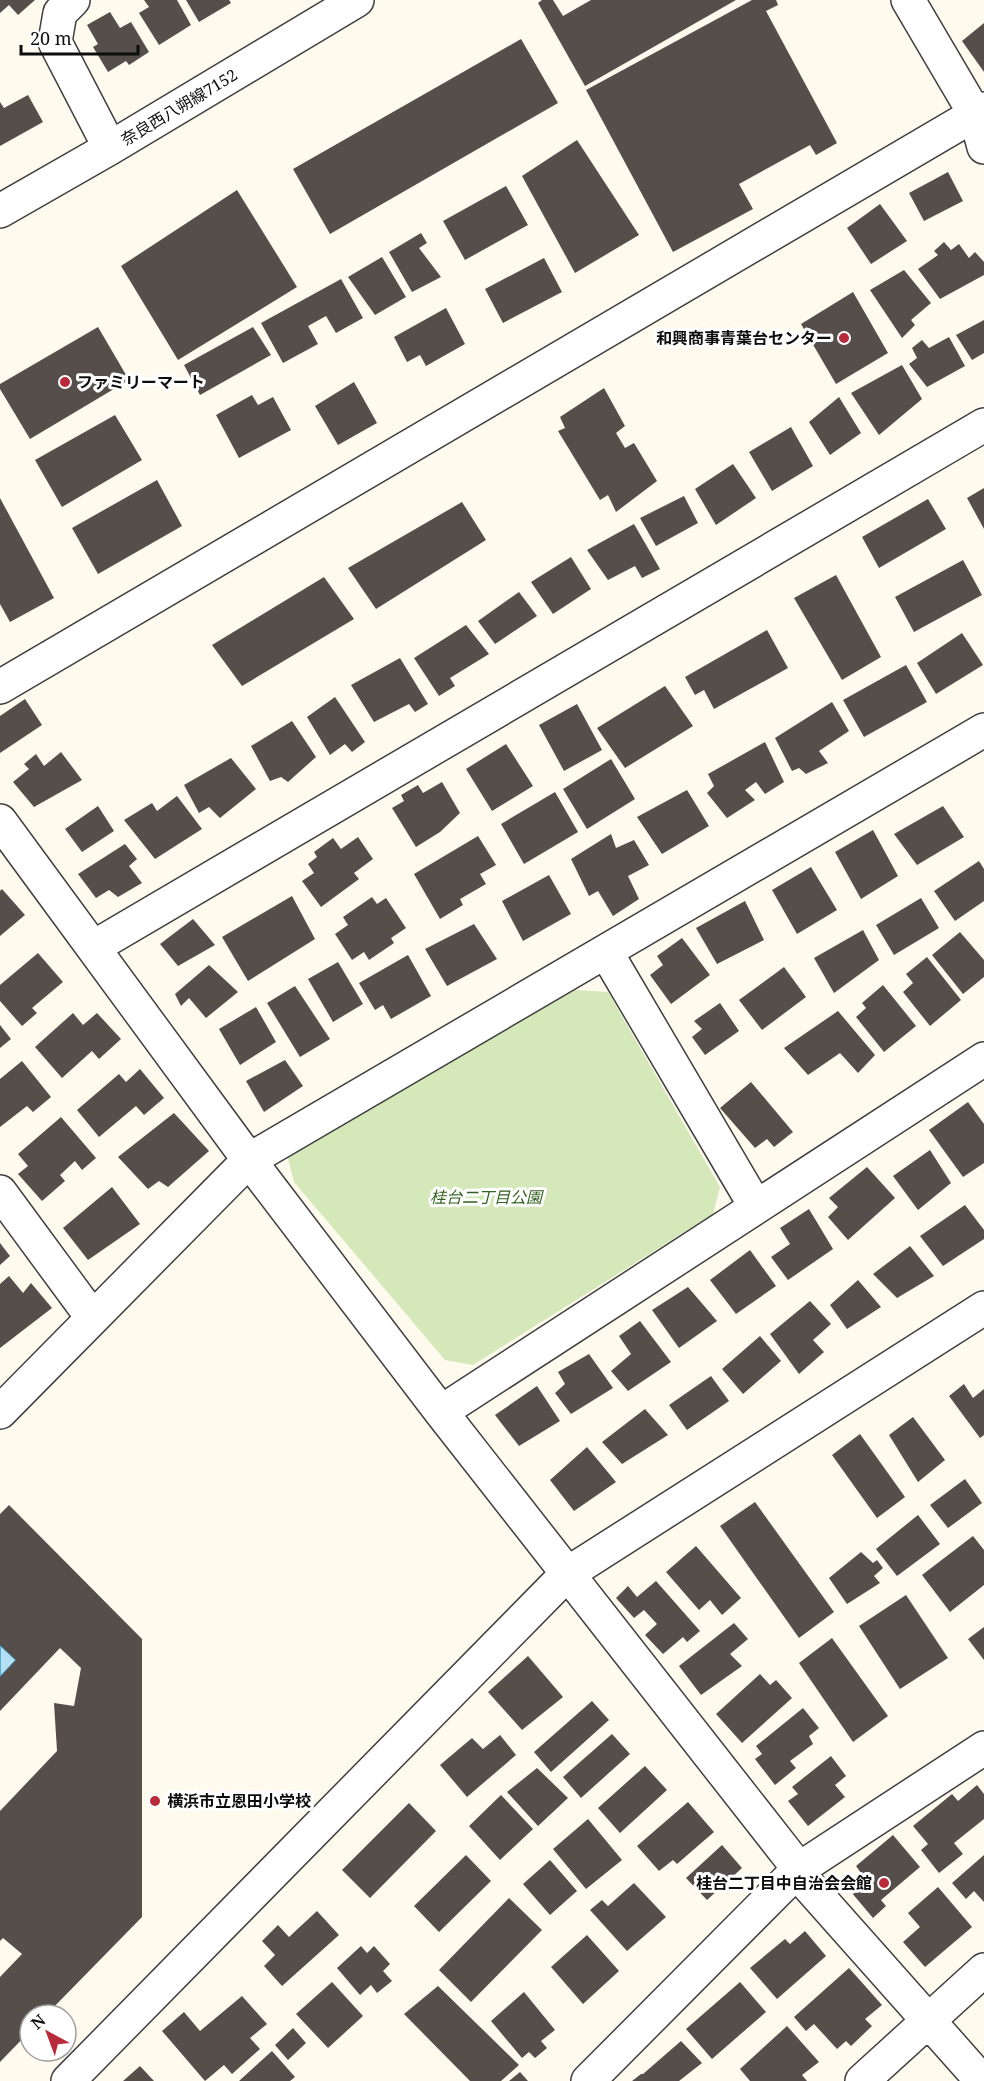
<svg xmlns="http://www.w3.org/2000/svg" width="984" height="2081" viewBox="0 0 984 2081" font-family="'Noto Serif','Noto Sans JP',serif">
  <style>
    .green { fill: #d4e8b9 }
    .water { fill: #b5e0f4; stroke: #3e9ac9; stroke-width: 1.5 }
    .building { fill: #564e4a }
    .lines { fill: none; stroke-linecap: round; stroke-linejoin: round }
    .minor-casing { stroke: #404040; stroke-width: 36 }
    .minor { stroke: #fff; stroke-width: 33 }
    .poi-dot { fill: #b92a3a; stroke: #fff; stroke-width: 2 }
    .labels { text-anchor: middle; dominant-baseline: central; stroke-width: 6; stroke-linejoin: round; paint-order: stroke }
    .street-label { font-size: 16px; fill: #0d0d0d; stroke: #fff }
    .poi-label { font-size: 16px; font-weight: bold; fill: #0d0d0d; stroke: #fff; text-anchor: end }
    .park-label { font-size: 16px; font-style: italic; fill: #326320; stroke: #fff }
  </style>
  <rect width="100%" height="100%" fill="#fefaee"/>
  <path class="green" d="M575,990L608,992L720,1187L713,1214L473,1365L445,1360L294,1182L287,1154Z"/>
  <path class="water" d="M0,1645L16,1660L0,1677Z"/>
  <path class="building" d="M0,0H35L18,15L9,5L0,13Z
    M144,0H177L191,25L159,45L139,13L149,7Z
    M186,0H229L231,3L199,22Z
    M542,0H553L563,16L591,0H736L585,86L538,3Z
    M752,0H776L778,5L766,11L837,143L816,155L810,145L739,184L753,209L673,252L586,90Z
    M110,12L120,28L131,22L149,52L129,65L126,61L108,72L93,47L98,44L87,25Z
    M984,23V72L962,41Z
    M521,39L558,103L330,234L293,169Z
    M28,95L43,122L0,146V102L4,108Z
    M577,140L639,235L575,273L522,176Z
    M948,172L963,201L924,221L909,193Z
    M506,186L528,225L465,260L443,221Z
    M237,190L297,287L178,360L121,266Z
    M880,204L907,241L871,264L847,228Z
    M421,233L427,243L419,248L441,277L412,292L389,252Z
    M944,242L951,250L959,244L969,258L975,252L984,262V275L940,299L918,269L938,255L934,251Z
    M382,257L406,297L375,315L348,277Z
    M544,258L562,292L503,323L485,289Z
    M904,270L931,303L911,320L915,325L902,338L870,290Z
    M341,279L363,318L336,333L326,316L308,326L318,344L283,363L261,323Z
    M853,292L888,353L836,384L801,324Z
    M446,308L465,344L426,366L420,355L407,362L394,337Z
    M984,320V353L972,360L956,335Z
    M98,327L129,380L30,439L0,389V384Z
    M253,327L271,355L200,395L184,365Z
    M949,337L965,366L927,387L909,364L917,358L912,348L922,340L929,348Z
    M902,365L922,399L879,435L851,393Z
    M354,382L377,423L338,445L315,406Z
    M604,388L625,426L616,433L625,448L634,443L657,481L616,512L608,495L600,500L558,431L565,428L560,417Z
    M252,395L258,405L273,397L291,430L239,458L216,415Z
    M839,397L861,433L830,455L809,422Z
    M115,415L142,460L62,507L35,460Z
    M791,427L813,466L772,491L749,452Z
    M733,464L756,498L716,525L695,489Z
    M157,480L182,526L98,574L72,528Z
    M984,488V529L967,498Z
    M684,496L698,523L656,546L640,518Z
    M0,498L54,598L10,622L0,604Z
    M928,499L946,529L879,568L862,537Z
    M462,502L486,540L376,609L348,568Z
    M634,524L660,569L642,578L635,566L608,580L587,550Z
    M571,557L591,589L553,614L531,582Z
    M963,560L982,595L914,632L895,597Z
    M836,575L881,657L842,680L794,598Z
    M324,577L354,619L242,686L212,645Z
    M519,592L537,616L495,644L478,621Z
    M466,625L489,654L450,678L455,686L439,696L414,658Z
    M767,630L788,668L714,709L704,690L695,695L685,677Z
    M962,633L983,665L936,694L917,663Z
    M400,658L428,704L415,712L409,704L374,722L351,685Z
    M906,665L927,702L864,737L843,700Z
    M665,686L693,726L625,768L597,728Z
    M335,697L365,742L352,752L345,744L330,755L307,717Z
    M25,699L42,725L0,753V716Z
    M832,702L849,731L819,751L828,763L806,774L799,768L792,771L775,738Z
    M577,704L602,750L564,771L539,725Z
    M292,721L316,757L288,782L281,777L270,781L251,746Z
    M765,742L784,782L765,794L756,782L745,790L755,800L727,818L707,793L714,786L708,774Z
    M506,744L533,786L492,811L466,769Z
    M61,752L82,780L34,807L13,782L29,769L24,764L36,754L44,766Z
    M231,758L256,789L220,818L209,807L199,813L184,785Z
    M611,759L635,799L587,829L563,789Z
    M442,782L460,813L440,832L416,847L392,808L404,801L401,795L418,785L423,793Z
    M687,790L709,826L662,854L637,817Z
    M555,792L578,832L524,864L501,824Z
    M177,796L202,829L155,859L124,820L152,803L157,811Z
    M98,806L114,831L82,852L65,829Z
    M943,806L964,837L917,865L894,834Z
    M873,830L898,876L861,899L835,852Z
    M611,834L616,848L634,840L649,865L628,876L639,899L613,916L598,891L589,896L571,859Z
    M478,836L496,865L480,874L486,884L460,899L463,905L440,919L414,874Z
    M358,837L373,859L354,873L359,879L321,907L302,881L314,873L308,864L317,857L314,852L333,838L341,849Z
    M125,844L137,859L129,866L142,883L118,897L109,890L96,898L78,874Z
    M979,861L984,869V901L955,921L934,891Z
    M811,867L837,910L797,934L772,890Z
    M549,875L571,914L523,941L502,901Z
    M2,889L25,915L0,936V891Z
    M292,896L315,939L248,981L222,937Z
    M372,897L377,904L386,898L406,928L391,938L394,943L369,960L364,952L352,960L335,934L348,925L343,917Z
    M921,898L939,928L894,955L876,925Z
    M745,901L764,940L717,964L696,928Z
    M193,919L215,945L178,966L160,944Z
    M474,924L497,959L447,986L425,949Z
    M863,930L879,960L834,993L814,958Z
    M960,932L984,960V977L963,994L932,955Z
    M682,938L710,975L671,1004L650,975L663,965L657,956Z
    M38,953L63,982L32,1008L37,1013L22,1026L0,1001V985Z
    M408,955L431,996L391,1019L383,1005L375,1010L359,983Z
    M927,957L961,1000L930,1026L903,992L913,983L906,974Z
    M338,962L363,1004L333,1022L308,979Z
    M209,965L238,992L206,1018L189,998L181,1006L175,994Z
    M784,967L806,997L762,1030L739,1000Z
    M883,985L916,1026L884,1052L856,1017L866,1008L862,1003Z
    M295,986L330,1039L300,1057L267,1003Z
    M720,1003L739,1031L705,1055L692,1037L702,1029L694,1021Z
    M256,1007L276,1042L240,1065L219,1029Z
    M838,1011L875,1055L858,1073L840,1053L808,1075L784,1048Z
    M73,1013L83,1025L97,1013L121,1039L99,1059L92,1051L62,1078L35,1047Z
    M0,1025L11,1039L0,1048Z
    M285,1060L303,1086L264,1112L246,1081Z
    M22,1061L51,1097L33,1112L27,1106L0,1127V1079Z
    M140,1069L164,1098L144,1115L136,1106L99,1137L77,1110L119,1074L126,1082Z
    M751,1082L793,1132L774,1147L767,1139L755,1148L720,1108Z
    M968,1102L984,1124V1163L963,1177L929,1130Z
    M174,1113L209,1151L168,1187L159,1181L148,1189L118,1157Z
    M61,1117L96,1158L82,1170L75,1161L60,1175L65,1181L42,1201L18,1174L28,1166L18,1154Z
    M930,1150L951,1183L918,1210L893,1176Z
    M867,1167L895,1198L848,1240L828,1217L838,1207L829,1198Z
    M112,1187L140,1224L88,1260L63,1228Z
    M965,1205L984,1230V1239L943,1266L920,1236Z
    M809,1209L833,1249L788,1280L771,1257L790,1244L780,1228Z
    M0,1243L10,1256L0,1265Z
    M910,1246L934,1276L897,1298L873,1274Z
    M750,1250L776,1286L736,1314L710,1280Z
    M9,1276L23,1293L31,1283L52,1308L0,1348V1284Z
    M858,1280L881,1307L847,1329L830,1305Z
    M688,1287L717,1321L679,1348L652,1310Z
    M810,1301L831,1324L813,1340L824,1352L799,1374L770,1334Z
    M640,1321L671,1362L628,1391L611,1371L631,1354L619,1336Z
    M760,1336L781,1361L743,1394L722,1369Z
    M589,1354L613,1388L571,1414L555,1393L565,1384L558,1372Z
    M711,1376L729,1401L687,1430L669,1405Z
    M964,1384L973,1398L984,1389V1435L980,1438L949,1396Z
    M537,1386L560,1421L519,1446L495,1415Z
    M645,1409L668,1435L622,1464L602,1442Z
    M913,1417L945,1460L918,1482L889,1435Z
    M860,1434L905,1497L877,1518L832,1455Z
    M587,1447L616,1482L574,1511L550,1480Z
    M965,1479L982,1503L948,1528L930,1505Z
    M755,1502L834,1612L799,1638L720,1526Z
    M9,1505L142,1639V1917L46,2015H30V2031L0,2062V1977L22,1954L3,1938L0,1941V1811L57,1751L54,1703L74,1706L81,1668L60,1648L0,1711V1677L16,1660L0,1645V1514Z
    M918,1515L940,1544L897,1576L876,1549Z
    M973,1536L984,1550V1585L950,1612L922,1575Z
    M696,1546L741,1598L722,1615L710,1600L699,1610L666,1572Z
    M861,1552L873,1563L877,1560L883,1568L874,1576L880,1583L847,1604L829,1578Z
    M656,1581L700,1631L687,1642L683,1637L663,1654L645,1635L657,1624L644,1610L634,1618L616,1598L628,1586L637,1597Z
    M906,1595L948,1658L900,1689L859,1626Z
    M734,1623L748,1639L730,1654L742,1666L701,1695L679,1666Z
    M984,1627V1660L968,1639Z
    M832,1638L888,1716L853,1742L799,1663Z
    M528,1656L563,1697L522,1730L488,1692Z
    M760,1674L770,1685L776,1680L792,1698L742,1743L716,1714Z
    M592,1701L609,1720L551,1772L534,1752Z
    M803,1708L819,1728L809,1736L813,1744L790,1761L796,1768L775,1785L755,1759L762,1754L756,1746Z
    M612,1734L630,1754L581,1798L563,1777Z
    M500,1735L516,1755L467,1797L440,1765L472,1738L483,1749Z
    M831,1756L846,1776L835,1785L845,1797L808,1826L788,1801L798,1794L792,1787Z
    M645,1766L667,1790L620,1833L598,1808Z
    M537,1768L568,1798L538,1826L507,1792Z
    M977,1785L984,1794V1819L954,1843L963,1854L939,1873L921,1850L928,1844L913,1826L952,1794L958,1801Z
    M501,1795L533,1829L500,1860L469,1826Z
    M688,1802L714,1832L677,1864L673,1860L659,1871L637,1846Z
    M409,1803L436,1831L370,1898L342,1870Z
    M588,1819L622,1860L586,1889L553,1849Z
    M893,1835L920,1867L881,1900L886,1906L873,1918L846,1886L861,1873L856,1866Z
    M722,1845L742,1868L707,1900L686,1878Z
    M466,1855L491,1881L439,1932L414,1906Z
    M984,1855V1902L974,1891L966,1899L952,1883Z
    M550,1860L577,1891L550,1915L523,1884Z
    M634,1883L666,1917L627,1951L590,1910L602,1900L608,1906Z
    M938,1887L972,1927L925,1967L903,1942L920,1927L908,1913Z
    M509,1898L542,1930L471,2002L439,1970Z
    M317,1911L339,1935L282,1986L264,1966L275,1955L262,1941L278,1925L289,1937Z
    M805,1931L826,1956L777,1999L750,1968L785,1939L790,1944Z
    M587,1935L619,1971L583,2004L551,1967Z
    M361,1946L367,1953L374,1946L390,1964L383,1971L392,1981L377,1993L371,1985L360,1995L337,1968Z
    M849,1968L882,2005L865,2019L872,2026L851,2046L846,2041L837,2049L814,2024L806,2031L794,2017Z
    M332,1982L363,2016L328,2048L296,2014Z
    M740,1982L766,2012L712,2059L686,2029Z
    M438,1986L519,2065L501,2081H470L404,2014Z
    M524,1992L555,2030L541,2041L547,2048L535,2058L529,2052L522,2058L491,2021Z
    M242,1996L267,2024L250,2038L260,2049L232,2074L224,2065L205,2081L162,2031L184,2012L200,2031Z
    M787,2026L819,2062L802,2075L807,2081H750L740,2069Z
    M293,2028L306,2043L288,2060L275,2045Z
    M681,2041L702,2063L679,2081H632L641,2074H643Z
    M272,2051L295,2077L290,2081H239Z
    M140,2066L154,2081H123Z
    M520,2072L528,2081H509Z"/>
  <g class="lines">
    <defs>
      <path id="minor" d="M73,0L60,13L55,42L110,148
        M908,0L975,114L984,147
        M0,211L110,148L357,0
        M0,687L984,109
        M0,821L249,1160L441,1412L799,1869L807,1884L982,2081
        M94,947L984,425
        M606,952L756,1207
        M0,1192L92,1317
        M0,1412L249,1160L984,730
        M441,1412L984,1059
        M68,2081L567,1574L984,1308
        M588,2081L799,1869L984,1748
        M862,2081L984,1970"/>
    </defs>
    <use href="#minor" class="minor-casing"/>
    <use href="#minor" class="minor"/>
  </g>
  <g class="poi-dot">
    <circle cx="844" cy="338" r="6"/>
    <circle cx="65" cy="382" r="6"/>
    <circle cx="155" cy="1801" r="6"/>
    <circle cx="884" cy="1883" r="6"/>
  </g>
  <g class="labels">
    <g class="street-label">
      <text transform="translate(179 107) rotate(-31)">奈良西八朔線7152</text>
    </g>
    <g class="poi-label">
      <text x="832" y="338">和興商事青葉台センター</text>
      <text x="77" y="382" text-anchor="start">ファミリーマート</text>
      <text x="167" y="1801" text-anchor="start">横浜市立恩田小学校</text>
      <text x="872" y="1883">桂台二丁目中自治会会館</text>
    </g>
    <g class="park-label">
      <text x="486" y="1197">桂台二丁目公園</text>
    </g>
  </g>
  <g transform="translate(48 2033) rotate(319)"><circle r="28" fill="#ffffff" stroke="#9e9e9e" stroke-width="1.5"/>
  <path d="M0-4.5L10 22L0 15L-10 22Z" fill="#b92a3a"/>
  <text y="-9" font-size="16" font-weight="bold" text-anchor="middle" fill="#0d0d0d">N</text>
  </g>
  <path d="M21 45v9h117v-9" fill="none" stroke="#0d0d0d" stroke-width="3"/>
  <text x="30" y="45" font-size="18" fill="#0d0d0d" stroke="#ffffff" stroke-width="4.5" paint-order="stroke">20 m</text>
</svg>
